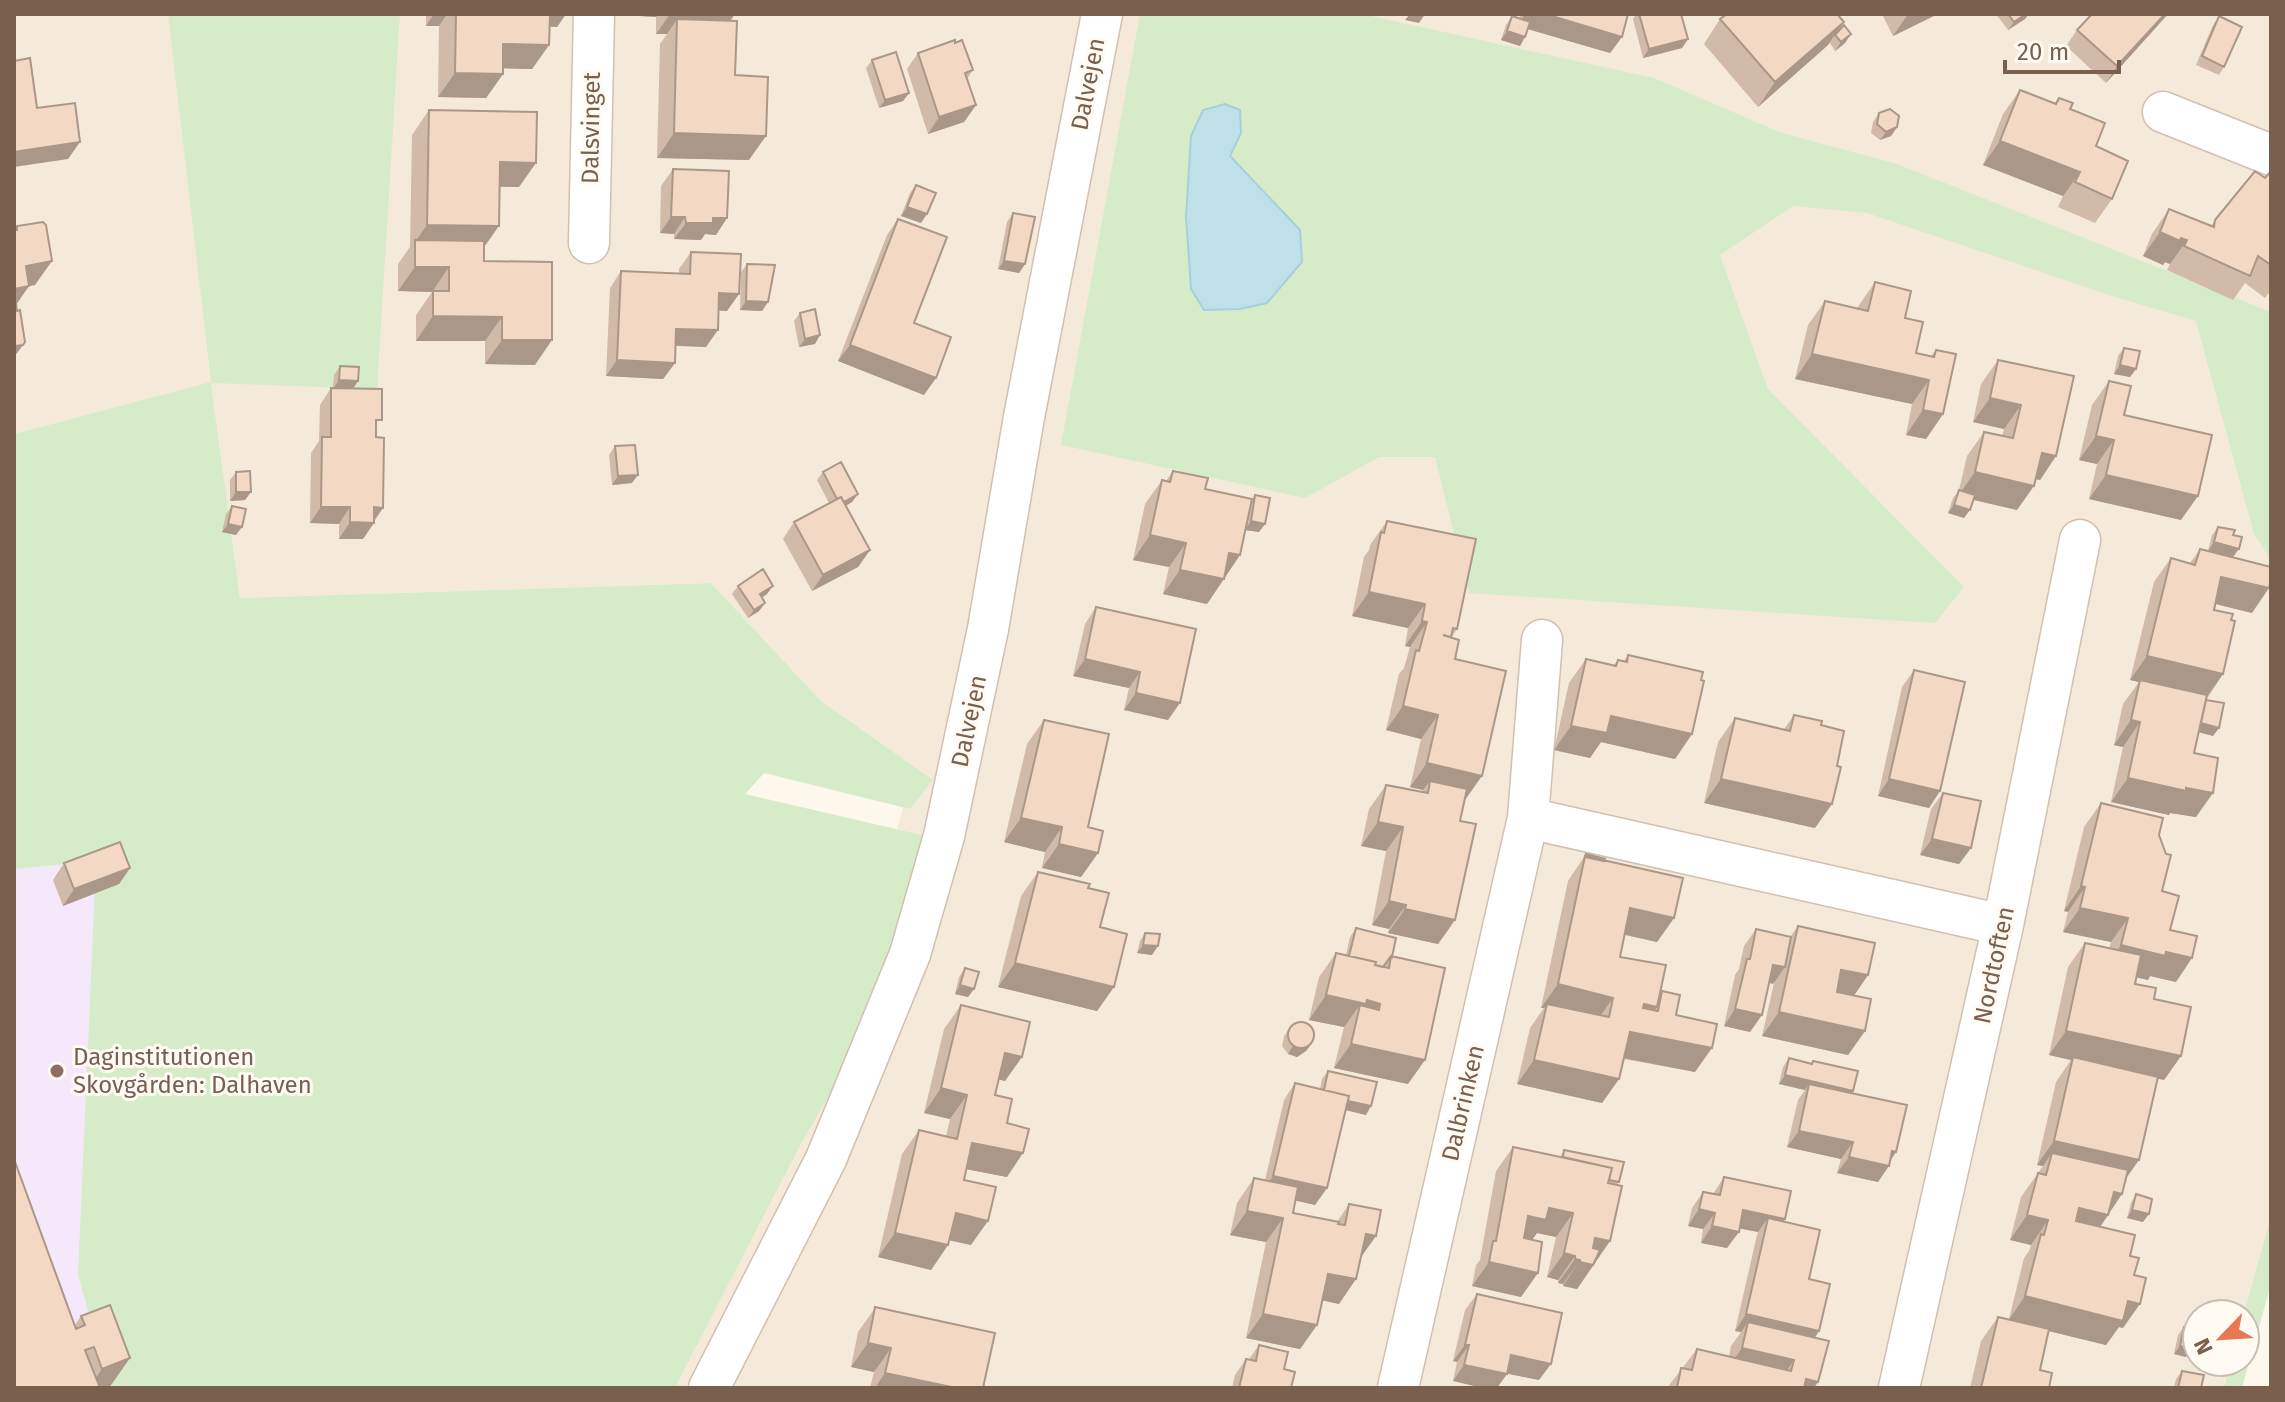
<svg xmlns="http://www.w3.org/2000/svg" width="2285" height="1402" viewBox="0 0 2285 1402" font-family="'Fira Sans',sans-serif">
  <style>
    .residential { fill: #f5e9da }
    .education { fill: #f4e8fa }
    .green { fill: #d6ecc9 }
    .water { fill: #bfe0e8; stroke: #a5d0da; stroke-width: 2 }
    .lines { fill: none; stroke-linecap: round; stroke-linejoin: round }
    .street-casing { stroke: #d1c0b0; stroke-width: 43 }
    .street { stroke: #fff; stroke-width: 40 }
    .wall { fill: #d1baa8 }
    .shaded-wall { fill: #aa9788 }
    .building { fill: #f3d8c3; stroke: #aa9788; stroke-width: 2 }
    .education-dot { fill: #8d6e63; stroke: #fffbf3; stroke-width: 3 }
    .labels { text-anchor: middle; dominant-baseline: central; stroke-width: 6; stroke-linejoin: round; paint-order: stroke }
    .street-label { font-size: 24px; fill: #7a5f4d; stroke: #fffbf3 }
    .education-label { font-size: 24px; fill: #785e54; stroke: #fffbf3; text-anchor: start }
  </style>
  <rect width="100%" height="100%" fill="#fdf7ec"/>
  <path class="residential" d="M14,14H2271V1223L2245,1314H2197V1362H2237L2231,1388H675L802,1142L911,782L821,701L711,583L240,598L211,383L14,434Z"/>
  <path class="education" d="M124,857L78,1274L110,1388H14V868Z"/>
  <path class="green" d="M168,14H400L377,389L211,383L240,598L711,583L821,701L933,780L910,809L764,773L745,794L926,836L892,952L847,1064L802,1142L675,1388H110L78,1275L96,861L14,869V434L211,382Z
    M1140,14H1362L1654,78L1782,133L1897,164L2271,312V560L2254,534L2196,321L2112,296L1867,213L1793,206L1720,255L1768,389L1964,587L1935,623L1469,593L1435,457H1379L1305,498L1061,445Z
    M2271,1216V1284L2242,1388H2224L2231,1362H2245L2244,1314Z"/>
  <path class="water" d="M1225,104L1240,110L1241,133L1230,156L1300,230L1302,262L1267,303L1240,309L1204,310L1191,289L1186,217L1191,136L1203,110Z"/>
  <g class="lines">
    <defs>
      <path id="street" d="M2163,112L2271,155
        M589,243L594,14
        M1528,818L2003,925
        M709,1388L826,1159L910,954L944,836L988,629L1024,417L1102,14
        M1398,1388L1528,818L1542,640
        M1899,1388L2003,925L2080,540"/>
    </defs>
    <use href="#street" class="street-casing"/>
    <use href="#street" class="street"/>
  </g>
  <path class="wall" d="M426,14H566L557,27L549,26V45L532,69L503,68V74L486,98L438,97L439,26H426Z
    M640,14H735L730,21L735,75L749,160L657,158L660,44L667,34H656V17L640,16Z
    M1521,14H1628L1622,37L1610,53L1528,29L1520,46L1501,40L1506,25L1512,16L1519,18Z
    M1636,14H1681L1688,39L1682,48L1643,58L1633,19Z
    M1882,14H1938L1893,36Z
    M1996,14H2029L2025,19L2008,30Z
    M2168,14L2106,83L2066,46L2077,30Z
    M2219,16L2224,67L2219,75L2196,65L2213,25Z
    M1720,19L1844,22L1841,27L1845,43L1835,51L1830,43L1758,107L1704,44Z
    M955,43L973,70L967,79L976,105L964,122L928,134L907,69L918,53Z
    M872,60L909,93L903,101L879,108L866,68Z
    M2020,90L2055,103L2059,98L2070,109L2096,146L2112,199L2095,223L2058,207L2063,196L1983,165L2003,114Z
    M429,110L519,187H499L484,247V261L535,365L485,364V341H416V315L432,292L398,291V264L410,247L412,135Z
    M1879,113L1897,127L1891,136L1880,140L1871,133L1873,122Z
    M673,169L727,218L716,235L705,234L701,240L674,239V234L660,233L661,186Z
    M2271,171V290L2265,298L2245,283L2233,300L2167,270L2170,264L2165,262L2163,265L2143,256L2152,234L2169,209L2211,226L2215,220L2265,178Z
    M916,185L921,223L901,216L910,193Z
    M1013,213L1025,264L1019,273L998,269L1007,222Z
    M898,219L924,395L838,361L887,235Z
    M691,252L727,311L719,310L706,347L675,346V363L663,379L606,376L610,288L621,271L679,274V269Z
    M747,264L768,302L762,311L740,310L741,272Z
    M1875,282L1905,318L1916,353L1931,356L1936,350L1943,414L1926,439L1906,435L1912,404L1795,379L1808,325L1825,301L1857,308Z
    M800,313L815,344L799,347L794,321Z
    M2124,348L2136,369L2130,377L2114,374L2118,356Z
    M1998,360L2056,456L2040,480L2036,479L2017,510L1973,500L1964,518L1948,513L1953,498L1959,490L1967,456L1984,432L2002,436L2004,429L1973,422L1981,384Z
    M340,366L358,381L353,389L376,428L383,508L363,539H339V524L310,523L311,453L319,441L320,405L331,388H333L334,375Z
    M2109,381L2124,415L2181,520L2089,499L2097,464L2079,460L2092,405Z
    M615,446L632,483L612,485L609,455Z
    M1173,471L1205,489L1251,501L1255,495L1265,524L1259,532L1245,530L1240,555L1207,604L1163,594L1169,567L1133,560L1145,504L1162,480L1166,481Z
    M236,472L251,492L245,500L230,501V480Z
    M823,472L858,494L852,502L846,506L870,550L858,567L812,591L783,539L794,522L829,503L817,480Z
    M232,506L236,535L222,532L226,514Z
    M1387,521L1457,629L1451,638L1455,659L1464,800L1460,821L1455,920L1438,944L1388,933L1389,929L1372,925L1386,851L1361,846L1369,809L1386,785L1422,792L1423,790L1410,787L1421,739L1386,730L1399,674L1404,668L1410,647L1405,646L1408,628L1352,616L1364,557L1369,550L1370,545Z
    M2218,527L2233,535L2208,551L2212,535Z
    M2200,549L2252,613L2215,604L2214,610L2223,674L2206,700L2213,736L2199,732L2194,753L2196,817L2170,813L2169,815L2111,802L2123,747L2114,745L2123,704L2139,682L2130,680L2154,582L2171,558L2190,563Z
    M738,586L767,594L762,598L765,603L759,611L748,618L732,594Z
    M1096,607L1196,629L1168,720L1124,710L1129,688L1073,676L1085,624Z
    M1628,655L1692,734L1675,759L1601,742L1590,758L1554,750L1569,683L1586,659L1614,665L1618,660L1624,661Z
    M1914,670L1940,791L1929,808L1878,796L1902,687Z
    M1794,715L1821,725L1815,828L1704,803L1718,742L1735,718L1784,729Z
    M1044,720L1098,853L1081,877L1042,868L1045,852L1004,842L1027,744Z
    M1943,793L1971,848L1959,864L1920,855L1931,809Z
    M2101,803L2159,835L2162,891L2170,930L2176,982L2150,976L2148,980L2137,977L2135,984L2154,999L2181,1056L2164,1080L2157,1078L2125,1179L2108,1215L2100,1227L2130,1256L2123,1328L2119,1327L2106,1345L2049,1331L2040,1370L2049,1388H1970L1981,1341L1998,1317L2009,1319L2024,1258L2029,1251L2031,1245L2010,1240L2021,1197L2043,1166L2037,1165L2056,1082L2071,1060L2049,1055L2068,967L2085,943L2109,948L2111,942L2063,932L2068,912L2064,911L2084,827Z
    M1586,854L1604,861L1674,918L1657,942L1625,935L1620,957L1659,995L1662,991L1676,1015L1695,1072L1624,1059L1619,1079L1602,1103L1517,1084L1530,1028L1544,1008H1541L1568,881Z
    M64,863L130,868L119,884L63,906L53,880Z
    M1038,872L1088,888L1100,927L1114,987L1097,1011L998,987L1021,896Z
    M1798,926L1868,975L1854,995L1865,1031L1848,1055L1762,1036L1774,983H1769L1750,1032L1724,1026L1735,975L1739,969L1744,946L1756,929L1790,937Z
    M1356,928L1392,957L1408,1084L1334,1068L1344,1027L1309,1020L1319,977L1336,953L1346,955L1350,937Z
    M1145,933L1152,955L1137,953L1140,941Z
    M965,968L974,989L968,997L955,994L959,977Z
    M961,1005L1005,1081L999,1079L995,1095L1007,1123V1177L966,1169L964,1180L971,1245L949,1240L948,1245L931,1270L878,1257L902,1154L919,1130L946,1136L950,1119L924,1113L944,1029Z
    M1290,1028L1312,1043L1306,1051L1297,1057L1288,1054L1282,1046L1284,1036Z
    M1789,1058L1811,1063L1813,1061L1853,1091L1852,1093L1896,1152L1878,1182L1837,1173L1841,1159L1787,1147L1798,1100L1805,1090L1779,1084L1783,1067Z
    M1328,1071L1366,1115L1345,1110L1327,1188L1315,1205L1295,1200L1293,1213L1337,1222L1349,1204L1361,1257L1339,1304L1322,1300L1317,1325L1300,1349L1246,1338L1266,1242L1230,1235L1237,1203L1254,1178L1265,1180L1284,1100L1295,1083L1320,1089L1322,1079Z
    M1513,1147L1560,1157L1564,1150L1619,1182L1617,1185L1610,1241L1577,1289L1563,1286V1284L1558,1283V1280L1547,1277L1556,1237L1537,1233L1532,1240L1521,1297L1472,1286L1476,1265L1480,1260L1496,1171Z
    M1724,1177L1783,1222L1809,1279L1819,1331L1815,1338L1814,1388H1667L1697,1349L1729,1357L1731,1346L1741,1332L1735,1331L1757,1235L1758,1232L1739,1228L1727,1248L1701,1243L1703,1229L1688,1226L1692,1208L1703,1192L1713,1194Z
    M2136,1194L2143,1222L2127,1218L2131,1203Z
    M1477,1294L1539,1380L1507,1373L1453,1381L1457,1362L1453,1361L1465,1310Z
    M875,1308L983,1388H870L874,1372L851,1367L858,1332Z
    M81,1316L109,1388H14L75,1325Z
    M2184,1327L2191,1348L2186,1357L2174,1354L2178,1335Z
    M1259,1345L1284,1369L1291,1388H1232L1235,1375L1246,1359H1249Z
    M2182,1371L2201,1388H2174L2176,1379Z"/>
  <path class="shaded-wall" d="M434,14H447L439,26H426Z
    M541,14H566L557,27L533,26Z
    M642,14H658L656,17L640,16Z
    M670,14H735L720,35L677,19L667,34H656Z
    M1410,14H1425L1419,23L1405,20Z
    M1525,14H1545L1622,37L1610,53L1517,26Z
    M1908,14H1938L1893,36Z
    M2026,14H2029L2025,19L2008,30L2014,22Z
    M2165,14H2168L2106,83L2117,66Z
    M1844,22L1827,46L1758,107L1775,82Z
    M1507,31L1525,37L1520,46L1501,40Z
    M1851,34L1845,43L1835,51L1841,42Z
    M1688,39L1682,48L1643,58L1649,49Z
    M503,44L549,45L532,69L486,68Z
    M455,73L503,74L486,98L438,97Z
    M909,93L903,101L879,108L885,100Z
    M976,105L964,122L928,134L939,117Z
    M1897,127L1891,136L1880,140L1886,132Z
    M674,133L766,136L749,160L657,158Z
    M2000,141L2080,172L2063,196L1983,165Z
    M80,142L68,159L14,167V152Z
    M500,162L536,163L519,187L483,186Z
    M907,207L927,214L921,223L901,216Z
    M671,217H685L674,234L660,233Z
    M713,218H727L716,235L705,234L701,240L674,239L686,223Z
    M427,225L499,226L482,250L415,242Z
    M2160,232L2187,240L2170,264L2165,262L2163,265L2143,256Z
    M52,261L35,285L25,287L29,286L14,308V284L26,266Z
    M1004,261L1025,264L1019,273L998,269Z
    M415,267H449L432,292L398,291Z
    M719,293L739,294L727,311L708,310Z
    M746,301L768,302L762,311L740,310Z
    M433,316L502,317L485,341H416Z
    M676,329L718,330L706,347L665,345Z
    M820,335L815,344L799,347L805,339Z
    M502,340H552L535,365L485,364Z
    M23,345L14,357V346Z
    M850,345L936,378L924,395L838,361Z
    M1812,354L1929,380L1912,404L1795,379Z
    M617,360L675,363L663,379L606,376Z
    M2120,365L2136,369L2130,377L2114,374Z
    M339,380L358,381L352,390L333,389Z
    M1990,398L2021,405L2004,429L1973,422Z
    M1923,410L1943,414L1926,439L1906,435Z
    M2096,436L2114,440L2097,464L2079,460Z
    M2042,453L2056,456L2040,480L2025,477Z
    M1975,472L2034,486L2017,510L1958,496Z
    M638,475L632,483L612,485L618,476Z
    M2106,475L2198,496L2181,520L2089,499Z
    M236,492H251L245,500L230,501Z
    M858,494L852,502L834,512L840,504Z
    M1954,505L1970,510L1964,518L1948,513Z
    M321,507H350L339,524L310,523Z
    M374,507L383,508L372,523H374L363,539H339L350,522Z
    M1251,521L1265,524L1259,532L1245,530Z
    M228,524L242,527L236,535L222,532Z
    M1150,535L1186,543L1169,567L1133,560Z
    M2214,542L2239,549L2233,557L2208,551Z
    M870,550L858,567L812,591L823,575Z
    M1229,553L1240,555L1207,604L1163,594L1180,570Z
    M2221,577L2269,588L2252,613L2204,601Z
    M773,586L767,594L754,602L760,594Z
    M1369,592L1425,604L1408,628L1352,616Z
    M765,603L759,611L748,618L754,610Z
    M1422,621L1427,622L1410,647L1405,646Z
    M2147,656L2223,674L2206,698L2130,680Z
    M1085,659L1140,672L1129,688L1073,676Z
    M1136,693L1180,703L1168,720L1124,710Z
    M1403,706L1438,715L1421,739L1386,730Z
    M1611,716L1692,734L1675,759L1601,742L1590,758L1554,750L1571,726Z
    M2131,720L2140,722L2123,747L2114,745Z
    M2200,723L2219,728L2213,736L2194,731Z
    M1427,763L1482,776L1465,800L1430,781L1423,790L1410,787Z
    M2128,778L2186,788L2213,793L2196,817L2170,813L2169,815L2111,802Z
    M1721,779L1832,804L1815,828L1704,803Z
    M1889,779L1940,791L1929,808L1878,796Z
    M1021,818L1062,827L1045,852L1004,842Z
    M1378,822L1403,827L1386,851L1361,846Z
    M1932,839L1971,848L1959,864L1920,855Z
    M1059,844L1098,853L1081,877L1042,868Z
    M130,868L119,884L63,906L74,889Z
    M2081,886L2085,887L2068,912L2064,911Z
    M1389,901L1406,905L1389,929L1372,925Z
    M1630,908L1674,918L1657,942L1613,932Z
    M2080,908L2128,918L2111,942L2063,932Z
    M1405,909L1455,920L1438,944L1388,933Z
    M1143,945L1158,946L1152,955L1137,953Z
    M2121,945L2166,952L2192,958L2176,982L2150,976L2148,980L2104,970Z
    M1015,963L1114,987L1097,1011L998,987Z
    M1773,965L1785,967L1773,984L1762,981Z
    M1841,970L1868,975L1851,1000L1824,994Z
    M1558,984L1613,998L1596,1022L1547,1004L1544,1008H1541Z
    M960,985L974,989L968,997L955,994Z
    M1326,995L1367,1000L1380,1004L1364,1028L1360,1005L1344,1027L1309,1020Z
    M1644,1004L1657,1007L1640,1031Z
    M1735,1009L1762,1015L1750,1032L1724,1026Z
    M1779,1012L1865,1031L1848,1055L1762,1036Z
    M2066,1031L2181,1056L2164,1080L2072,1060L2073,1057L2071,1060L2049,1055Z
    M1630,1032L1712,1048L1695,1072L1613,1056Z
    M1312,1043L1306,1051L1297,1057L1288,1054L1293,1046Z
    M1351,1044L1425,1060L1408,1084L1334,1068Z
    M1005,1053L1022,1057L1005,1081L988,1077Z
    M1534,1060L1619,1079L1602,1103L1517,1084Z
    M1785,1075L1853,1091L1847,1100L1809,1084L1805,1090L1779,1084Z
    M941,1088L967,1095L950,1119L924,1113Z
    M1323,1095L1371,1106L1366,1115L1317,1103Z
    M1799,1131L1853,1142L1841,1159L1787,1147Z
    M2054,1141L2139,1160L2122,1184L2052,1153L2043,1166L2037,1165Z
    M972,1143L1023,1153L1007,1177L955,1167Z
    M1892,1151L1896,1152L1887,1165L1889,1166L1878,1182L1837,1173L1849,1157Z
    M1273,1176L1327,1188L1315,1205L1262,1193Z
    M2114,1192L2122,1194L2092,1239L2062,1232L2079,1208Z
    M1549,1208L1573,1213L1556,1237L1537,1233L1529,1244L1511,1240L1528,1216Z
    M1699,1209L1715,1213L1703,1229L1688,1226Z
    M1743,1210L1785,1219L1773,1236L1768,1218L1758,1232L1732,1227Z
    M2132,1210L2149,1214L2143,1222L2127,1218Z
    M1247,1211L1283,1218L1266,1242L1230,1235Z
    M956,1213L988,1221L971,1245L939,1238Z
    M2027,1215L2048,1220L2031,1245L2010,1240Z
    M1712,1226L1739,1232L1727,1248L1701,1243Z
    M895,1233L948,1245L931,1270L878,1257Z
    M1366,1234L1376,1236L1359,1260Z
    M1595,1238L1610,1241L1577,1289L1563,1286L1580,1260L1563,1284L1558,1283L1575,1259Z
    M1564,1253L1575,1256L1558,1280L1547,1277Z
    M1489,1262L1538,1273L1521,1297L1472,1286Z
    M1328,1274L1356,1279L1339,1304L1311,1298Z
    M2025,1296L2128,1301L2140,1304L2123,1328L2119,1327L2106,1345L2008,1321Z
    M1263,1314L1317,1325L1300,1349L1246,1338Z
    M1746,1314L1819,1331L1808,1347L1748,1322L1741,1332L1735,1331Z
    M868,1343L891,1348L874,1372L851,1367Z
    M1465,1345H1469L1457,1362L1453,1361Z
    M2180,1346L2191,1348L2186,1357L2174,1354Z
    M1742,1348L1794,1360L1777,1385L1725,1372Z
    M1511,1355L1551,1364L1539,1380L1499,1372Z
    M130,1358L109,1388H89L102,1369Z
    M1464,1365L1507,1374L1497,1388H1482L1453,1381Z
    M885,1373L956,1388H875Z
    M1806,1379L1818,1382L1814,1388H1800Z"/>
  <path class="building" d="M456,14H550L549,45L503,44V74L455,73Z
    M1545,14H1628L1622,37Z
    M1639,14H1681L1688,39L1649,49Z
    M1727,14H1837L1844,22L1775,82L1720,19Z
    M2008,14H2026L2014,22Z
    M2092,14H2165L2117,66L2077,30Z
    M1512,16L1530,22L1525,37L1507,31Z
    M2219,16L2242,27L2224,67L2202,56Z
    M677,19L737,21L735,75L768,77L766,136L674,133Z
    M1844,25L1851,34L1841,42L1835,35Z
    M955,40V43L962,40L973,70L965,73L976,105L939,117L918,53Z
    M896,52L909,93L885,100L872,60Z
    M30,58L37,108L75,103L80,142L14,152V61Z
    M2020,90L2056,104L2059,98L2073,103L2070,109L2105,123L2096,146L2128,161L2112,199L2075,182L2080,172L2000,141Z
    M1890,109L1899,116L1897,127L1886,132L1877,124L1879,113Z
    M429,110L537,112L536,163L500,162L499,226L427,225Z
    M673,169L729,171L727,218H713V223H686L685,217H671Z
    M2255,171L2265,178L2271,171V265L2258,256L2250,276L2184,246L2187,240L2181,238L2180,241L2160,232L2169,209L2214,227L2215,220Z
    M916,185L936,193L927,214L907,207Z
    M1013,213L1035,217L1025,264L1004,261Z
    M898,219L947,237L914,323L951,337L936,378L850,345Z
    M43,222L46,225L52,261L26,266L29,286L14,289L17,311L20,310L25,342L23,345L14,346V230H17V226Z
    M415,240L484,241V261L552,262V340H502V317L433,316V291H449V267H415Z
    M691,252L741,254L739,294L719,293L718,330L676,329L675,363L617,360L621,271L690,274Z
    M747,264L775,265L768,302L746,301Z
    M1875,282L1911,291L1905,318L1923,322L1916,353L1934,357L1936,350L1956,354L1943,414L1923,410L1929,380L1812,354L1825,301L1868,311Z
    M815,309L820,335L805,339L800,313Z
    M2124,348L2140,351L2136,369L2120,365Z
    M1998,360L2074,376L2056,456L2042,453L2034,486L1975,472L1984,432L2013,438L2021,405L1990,398Z
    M340,366L359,367L358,381L339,380Z
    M2109,381L2131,386L2124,415L2212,435L2198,496L2106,475L2114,440L2096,436Z
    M331,388L382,389V420H376V437L384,438L383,508L374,507V523L350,522V507H321L322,437H331Z
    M635,445L638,475L618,476L615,446Z
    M841,462L858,494L844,502L841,497L837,499L823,472Z
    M250,471L251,492H236V472Z
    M1173,471L1208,478L1205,489L1252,499L1240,555L1229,553L1224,579L1180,570L1186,543L1150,535L1162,480L1170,482Z
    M1959,490L1975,495L1970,510L1954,505Z
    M1255,495L1270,498L1265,524L1251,521Z
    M841,497L870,550L823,575L794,522Z
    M232,506L246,509L242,527L228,524Z
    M1387,521L1476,539L1457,629L1453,628L1451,637L1443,635L1459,640L1455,659L1506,671L1482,776L1427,763L1438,715L1403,706L1416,650L1419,651L1427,622L1422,621L1425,604L1369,592L1381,532L1384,533Z
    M2218,527L2235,530L2233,535L2242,537L2239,549L2214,542Z
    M2200,549L2271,567V580L2269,588L2221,577L2214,610L2233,614L2231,620L2235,621L2223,674L2147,656L2171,558L2195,565Z
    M763,569L773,586L760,594L765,603L754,610L738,586Z
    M1096,607L1196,629L1180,703L1136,693L1140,672L1085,659Z
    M1628,655L1703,672L1701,680L1704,681L1692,734L1611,716L1607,733L1571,726L1586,659L1616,666L1618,660L1627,662Z
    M1914,670L1965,682L1940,791L1889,779Z
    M2140,680L2207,695L2194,753L2218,758L2213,793L2186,788V791L2128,778L2140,722L2131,720Z
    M2206,700L2224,703L2219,728L2201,723Z
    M1794,715L1822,721L1821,725L1844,731L1837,766L1841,767L1832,804L1721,779L1735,718L1790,731Z
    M1044,720L1109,734L1088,827L1103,831L1098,853L1059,844L1062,827L1021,818Z
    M1430,781L1467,789L1460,821L1476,824L1455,920L1405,909L1406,905L1389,901L1403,827L1378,822L1386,785L1428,793Z
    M1943,793L1981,801L1971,848L1932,839Z
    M2101,803L2163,818L2159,835L2166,854L2171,855L2162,891L2179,896L2170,930L2197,936L2192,958L2166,952L2165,956L2121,945L2128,918L2080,908L2085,887L2081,886Z
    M120,842L130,868L74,889L64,863Z
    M1586,854L1605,859L1604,861L1585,857Z
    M1585,856L1683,878L1674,918L1630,908L1620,957L1666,965L1657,1007L1644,1004L1643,1008L1658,1011L1662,991L1680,995L1676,1015L1717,1024L1712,1048L1630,1032L1619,1079L1534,1060L1547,1004L1609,1017L1613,998L1558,984Z
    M1038,872L1090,884L1088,888L1109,893L1100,927L1127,934L1114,987L1015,963Z
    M1798,926L1875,943L1868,975L1841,970L1837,992L1871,999L1865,1031L1779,1012Z
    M1356,928L1396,938L1392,957L1391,956L1383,967L1375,965L1376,962L1349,956Z
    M1756,929L1791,937L1785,967L1773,965L1762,1015L1735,1009L1747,959H1750Z
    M1145,933L1160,934L1158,946L1143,945Z
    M2085,943L2141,955L2135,984L2156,988L2154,999L2191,1007L2181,1056L2066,1031Z
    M1336,953L1376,962L1375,965L1389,968L1391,956L1445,968L1425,1060L1351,1044L1360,1005L1379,1010L1380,1004L1367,1000L1366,1004L1326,995Z
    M965,968L979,972L974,989L960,985Z
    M961,1005L1030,1022L1022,1057L1005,1053L995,1095L1012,1099L1007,1123L1029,1129L1023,1153L972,1143L964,1180L996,1187L988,1221L956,1213L948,1245L895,1233L919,1130L957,1139L967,1095L941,1088Z
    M1288 1035a13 13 0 1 1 26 0a13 13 0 1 1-26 0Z
    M2073,1057L2158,1077L2139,1160L2054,1141Z
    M1789,1058L1812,1064L1813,1061L1858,1071L1853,1091L1785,1075Z
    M1328,1071L1377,1082L1371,1106L1348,1101L1349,1096L1324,1090Z
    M1295,1083L1349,1096L1327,1188L1273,1176Z
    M1809,1084L1907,1105L1896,1152L1892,1151L1889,1166L1849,1157L1853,1142L1799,1131Z
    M1513,1147L1612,1168L1608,1183L1622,1186L1610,1241L1595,1238L1593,1248L1600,1250L1593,1265L1580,1262V1260L1575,1259V1256L1564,1253L1573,1213L1549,1208L1546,1220L1528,1216L1524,1238L1542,1242L1538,1273L1489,1262L1493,1241H1496Z
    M1564,1150L1624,1162L1619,1182L1609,1180L1612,1168L1563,1157Z
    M2052,1153L2128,1170L2122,1194L2114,1192L2108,1215L2079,1208L2076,1221L2135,1235L2130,1256L2139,1258L2134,1275L2146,1278L2140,1304L2128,1301L2123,1321L2025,1296L2041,1234L2044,1235L2048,1220L2027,1215L2038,1173L2046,1175Z
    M14,1159L76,1329L85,1325L81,1316L110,1305L130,1358L102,1369L94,1347L85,1350L100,1388H14Z
    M1724,1177L1791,1191L1785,1219L1743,1210L1739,1232L1712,1226L1715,1213L1699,1209L1703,1192L1720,1195Z
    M1254,1178L1298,1187L1293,1213L1339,1222L1338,1224L1345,1225L1349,1204L1381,1210L1376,1236L1366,1234L1356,1279L1328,1274L1317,1325L1263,1314L1283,1218L1247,1211Z
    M2136,1194L2152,1199L2149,1214L2132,1210Z
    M1768,1218L1820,1230L1809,1279L1830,1284L1819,1331L1746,1314Z
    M1477,1294L1562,1313L1551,1364L1511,1355L1507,1374L1464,1365L1469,1345H1465Z
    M875,1307L995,1333L983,1388H956L885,1373L891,1348L868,1343Z
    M1998,1317L2049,1329L2040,1370L2052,1373L2049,1388H1981Z
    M1748,1322L1829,1341L1818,1382L1806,1379L1804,1388H1677L1681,1368L1692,1370L1697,1349L1791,1371L1794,1360L1742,1348Z
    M2184,1327L2195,1330L2191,1348L2180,1346Z
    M1259,1345L1288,1352L1284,1369L1295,1372L1291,1388H1239L1246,1359L1256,1361Z
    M2182,1371L2204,1375L2201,1388H2178Z"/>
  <circle class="education-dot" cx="57" cy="1071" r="8"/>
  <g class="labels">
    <g class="street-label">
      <text transform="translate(1088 84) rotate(-79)">Dalvejen</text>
      <text transform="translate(591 128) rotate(-89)">Dalsvinget</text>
      <text transform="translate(969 721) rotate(-78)">Dalvejen</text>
      <text transform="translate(1994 965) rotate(-78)">Nordtoften</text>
      <text transform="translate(1463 1103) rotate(-77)">Dalbrinken</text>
    </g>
    <g class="education-label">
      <text x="73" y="1057">Daginstitutionen<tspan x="73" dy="28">Skovgården: Dalhaven</tspan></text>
    </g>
  </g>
  <rect width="2285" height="1402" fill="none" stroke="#7a5f4d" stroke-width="32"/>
  <g transform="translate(2221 1338) rotate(245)"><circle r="38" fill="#fffbf3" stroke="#cabdb1" stroke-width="2"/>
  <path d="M0-6L14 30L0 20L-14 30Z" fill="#e67852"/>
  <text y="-12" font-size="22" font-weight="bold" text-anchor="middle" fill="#7a5f4d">N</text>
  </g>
  <path d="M2005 60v12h114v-12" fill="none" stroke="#7a5f4d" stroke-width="4"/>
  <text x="2017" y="60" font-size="24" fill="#7a5f4d" stroke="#fffbf3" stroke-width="6" paint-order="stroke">20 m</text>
</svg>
